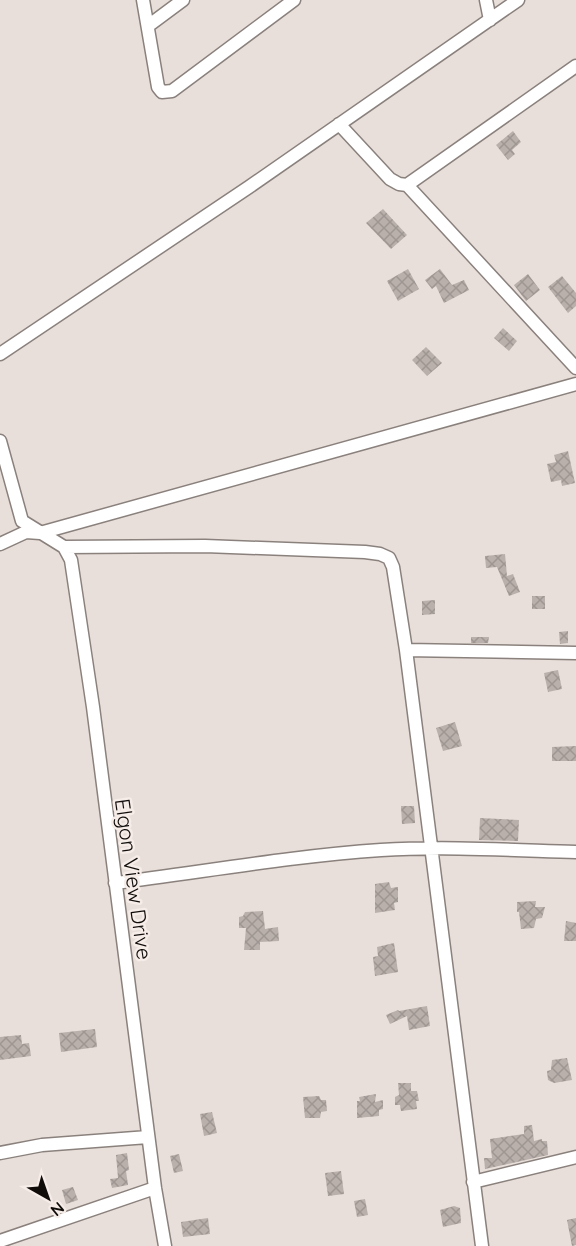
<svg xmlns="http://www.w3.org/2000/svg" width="576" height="1246" viewBox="0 0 576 1246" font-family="Quicksand,sans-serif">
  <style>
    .building { fill: url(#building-cross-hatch) }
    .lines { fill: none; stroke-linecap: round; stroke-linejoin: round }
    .street-casing { stroke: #8a817d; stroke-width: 15 }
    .street { stroke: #fff; stroke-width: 12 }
    .labels { text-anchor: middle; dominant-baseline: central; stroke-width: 5; stroke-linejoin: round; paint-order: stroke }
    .street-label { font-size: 21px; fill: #0f0c0a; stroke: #f6ece8 }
  </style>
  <defs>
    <pattern id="building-cross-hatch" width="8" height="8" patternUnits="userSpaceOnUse" patternTransform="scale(1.5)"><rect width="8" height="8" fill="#b9b0ab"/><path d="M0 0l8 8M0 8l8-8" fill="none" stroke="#9e9692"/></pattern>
  </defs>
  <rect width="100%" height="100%" fill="#e9dfda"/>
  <path class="building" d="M513,131L521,142L512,150L515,154L508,160L496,145Z
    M383,209L407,235L391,249L366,223Z
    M408,269L419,289L398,301L387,281Z
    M440,269L452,285L464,280L469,290L444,303L436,286L432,289L425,280Z
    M528,274L540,290L526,301L514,285Z
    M562,276L576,293V306L568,313L548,287Z
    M503,328L517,341L509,351L494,338Z
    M426,347L442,363L427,376L412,360Z
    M568,451L575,483L562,486L561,480L551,482L547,464L556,462L554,455Z
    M505,554L507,576L513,574L520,592L509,596L497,567L486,568L485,556Z
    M532,596H545V609H532Z
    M435,600V614L422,615V601Z
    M568,631V643L560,644L559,632Z
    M471,637H489L488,643H471Z
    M558,670L562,689L548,692L544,673Z
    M455,722L462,746L443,751L436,728Z
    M576,746V761H552V747Z
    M401,806H414L415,823L402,824Z
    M480,818L519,820L518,841L479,840Z
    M389,882L391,888L398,887V902L394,903L395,910L375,913V884Z
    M536,901L535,907H545L542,918L536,919L534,928L521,929L519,912H517V902Z
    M263,911L265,929L278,927L279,941L260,942V950H244L246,928H239V917L243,916L245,912Z
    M566,921L576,923V941H564Z
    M394,943L398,972L375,976L373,957L378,956L377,947Z
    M427,1006L430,1026L409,1030L407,1016L390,1024L386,1015L398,1010L399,1011Z
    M95,1029L97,1047L61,1052L59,1033Z
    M21,1035L22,1044L29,1043L31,1056L0,1060V1037Z
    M567,1058L572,1080L554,1083L548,1080L547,1071L551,1070L552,1060Z
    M398,1083H411V1091H417L419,1101H416L417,1109L401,1111L400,1105H395V1097L399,1095Z
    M376,1094L375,1102L383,1100V1109L379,1110V1116L357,1118V1101H360L359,1097Z
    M319,1096L321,1100H326L327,1111L321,1112L320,1118H305L303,1097Z
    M212,1112L217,1133L204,1136L200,1114Z
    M532,1125L534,1141L542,1139V1141H547L548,1155L485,1169L484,1158H492L490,1139L524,1134V1126Z
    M127,1153L129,1170L126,1171L128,1185L112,1188L110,1179L118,1178L116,1155Z
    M179,1154L183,1171L174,1173L170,1156Z
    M341,1171L344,1194L328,1196L325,1173Z
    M73,1187L78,1200L66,1204L62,1190Z
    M365,1199L368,1215L357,1217L354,1201Z
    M454,1206L460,1208L461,1223L443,1227L440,1210Z
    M208,1218L210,1234L183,1237L181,1222Z
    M576,1218V1245L572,1246L567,1220Z"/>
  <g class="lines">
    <defs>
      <path id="street" d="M143,0L158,87L162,92L172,91L294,0
        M486,0L490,20
        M148,26L183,0
        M339,124L390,179L399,184L407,185L576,66
        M407,185L576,368
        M0,354L249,187L518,0
        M0,441L22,521L64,547L71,560L93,707L155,1188L165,1246
        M0,544L26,532L40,533L576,384
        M64,547L205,546L365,552L380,554L389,558L393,567L406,650L482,1246
        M406,650L576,653
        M115,883C203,872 292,856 381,850C445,846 511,850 576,852
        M0,1153L42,1145L148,1137
        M473,1182L576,1157
        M0,1241L155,1188"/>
    </defs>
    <use href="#street" class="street-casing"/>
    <use href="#street" class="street"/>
  </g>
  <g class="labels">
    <g class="street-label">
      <text transform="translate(134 879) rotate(82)">Elgon View Drive</text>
    </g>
  </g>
  <g transform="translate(48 1198) rotate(140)" stroke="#f6ece8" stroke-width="4.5" paint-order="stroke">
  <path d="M0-4.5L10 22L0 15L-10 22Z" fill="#0f0c0a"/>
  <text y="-9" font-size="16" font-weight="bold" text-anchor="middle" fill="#0f0c0a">N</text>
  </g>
</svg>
